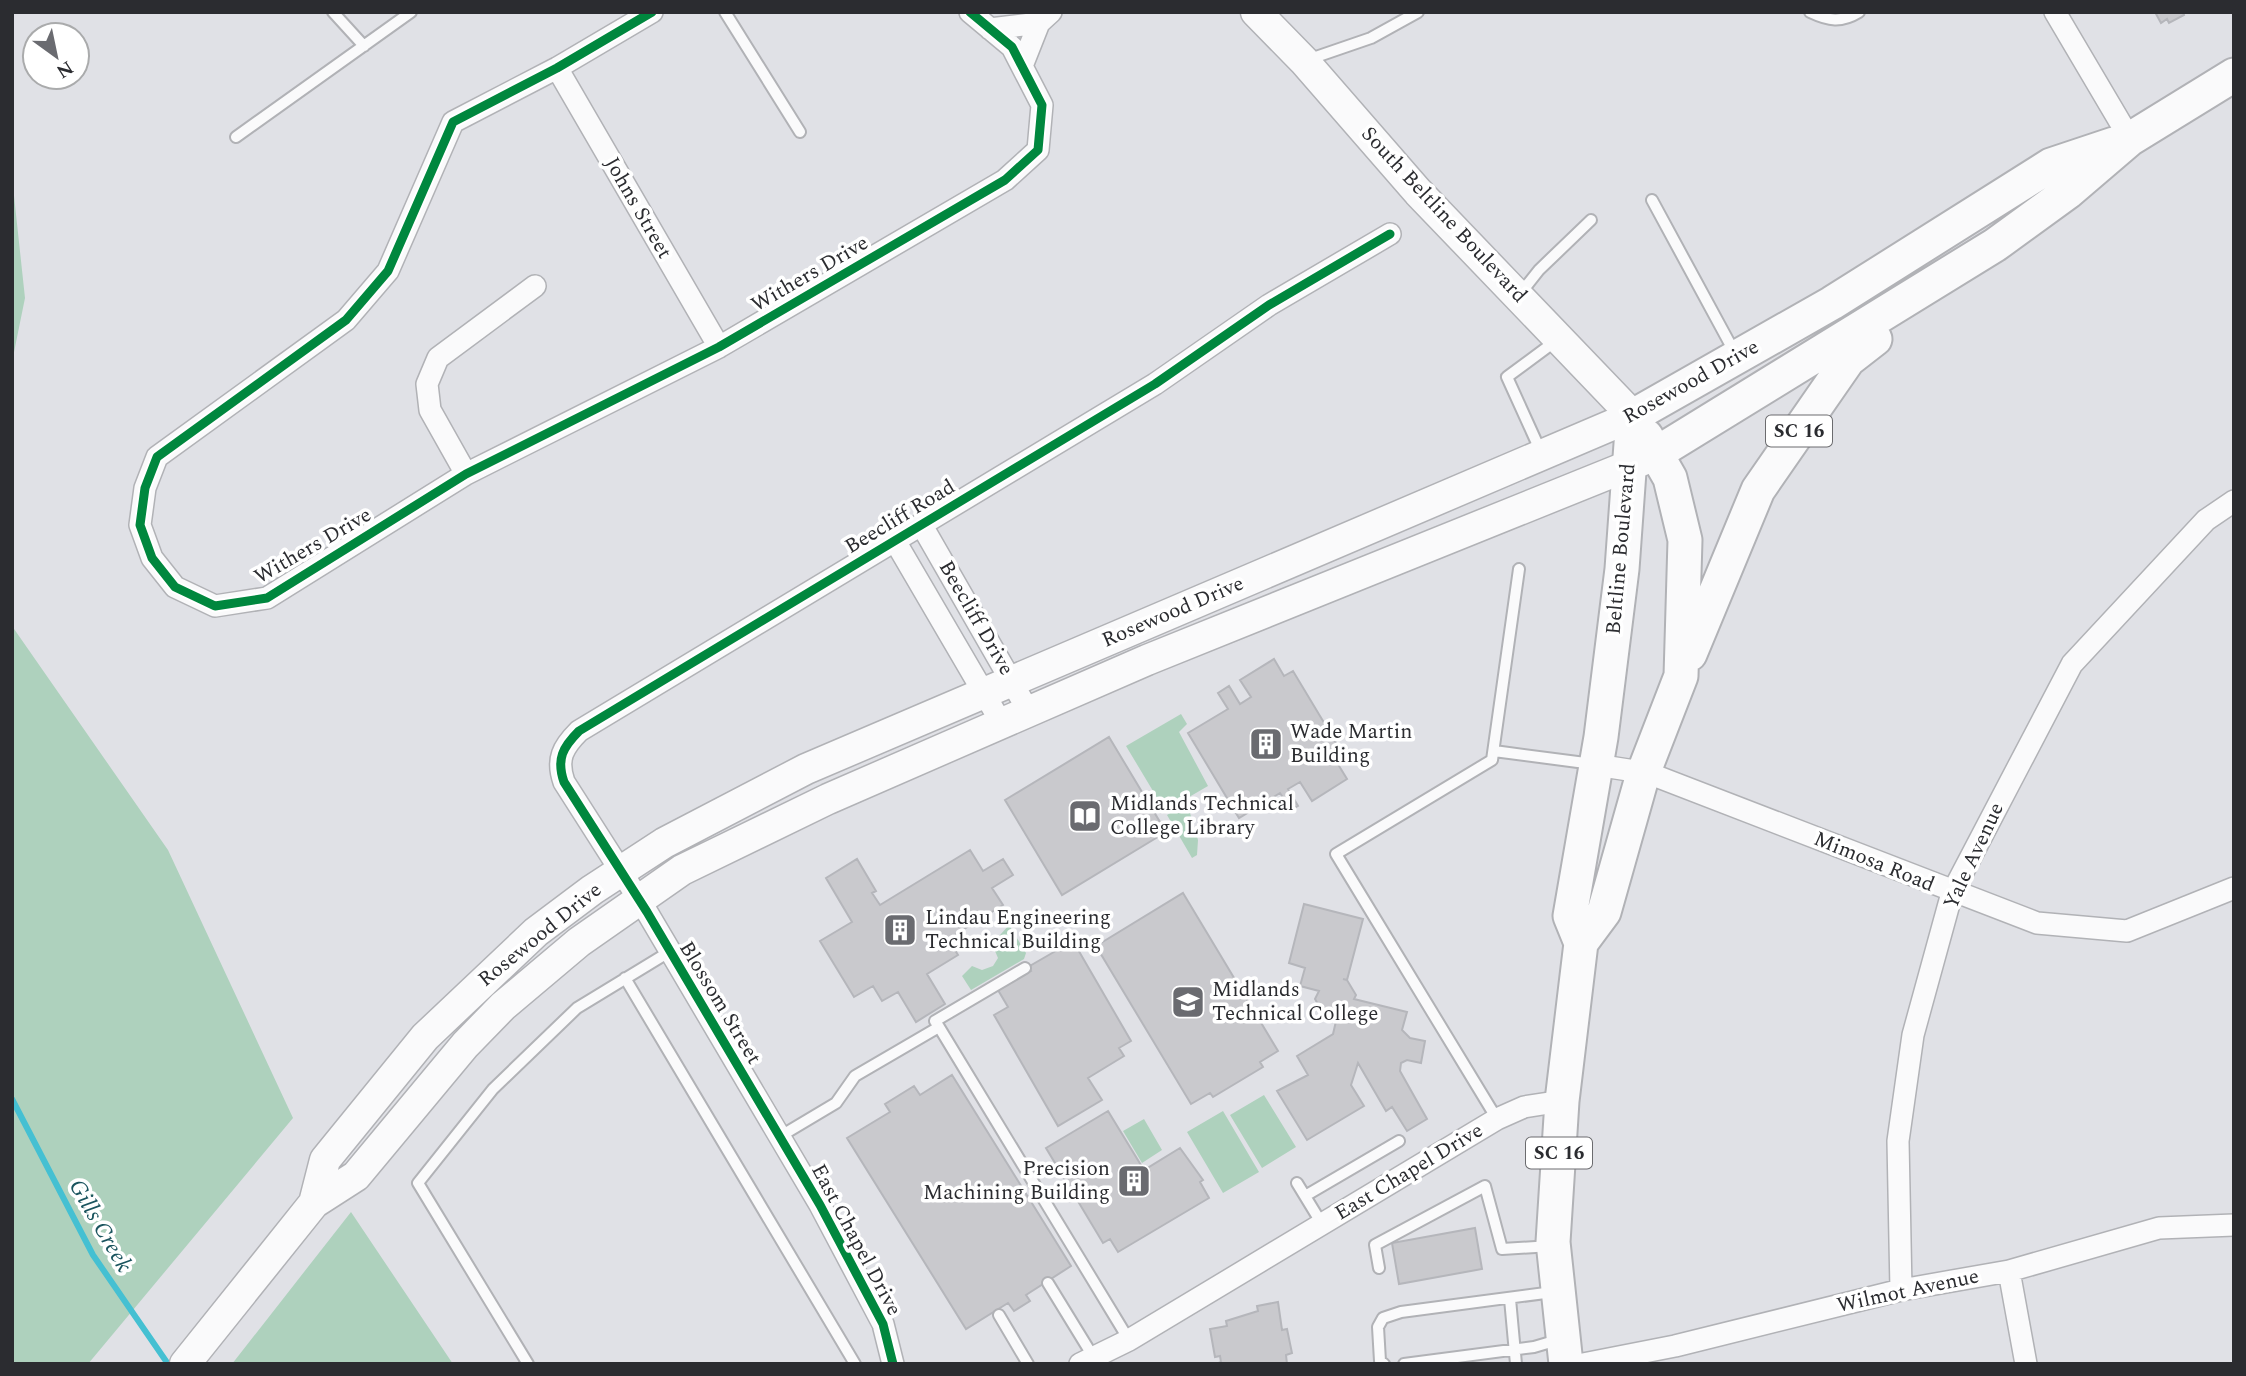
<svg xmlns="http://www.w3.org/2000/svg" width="2246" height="1376" viewBox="0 0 2246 1376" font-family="Spectral,serif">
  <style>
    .green { fill: #aed1bd }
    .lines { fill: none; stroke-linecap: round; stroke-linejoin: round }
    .stream { stroke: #45c0d2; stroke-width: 6 }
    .building { fill: #c9c9cd; stroke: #b5b6bb; stroke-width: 2 }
    .service-casing { stroke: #b1b2b6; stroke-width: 14 }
    .minor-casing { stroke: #b1b2b6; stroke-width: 24 }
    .secondary-casing { stroke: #b1b2b6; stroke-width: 33 }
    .primary-casing { stroke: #b1b2b6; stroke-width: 37 }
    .service { stroke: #fafafb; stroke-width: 10 }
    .minor { stroke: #fafafb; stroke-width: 21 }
    .secondary { stroke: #fafafb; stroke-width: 30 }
    .primary { stroke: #fafafb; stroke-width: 33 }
    .cycleway-casing { stroke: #fff; stroke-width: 13 }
    .cycleway { stroke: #00873e; stroke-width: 9 }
    .labels { text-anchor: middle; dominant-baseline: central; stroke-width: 7; stroke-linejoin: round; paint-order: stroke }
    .shield { fill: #fff; stroke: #6b6b6e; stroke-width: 2 }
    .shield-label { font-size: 19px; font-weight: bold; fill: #2b2c30 }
    .street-label { font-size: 21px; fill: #2b2c30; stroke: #fff }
    .poi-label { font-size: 21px; fill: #2b2c30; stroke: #fff; text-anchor: start }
    .water-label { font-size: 23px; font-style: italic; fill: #1a545e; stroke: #fff }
  </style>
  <rect width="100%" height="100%" fill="#e0e1e6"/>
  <path class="green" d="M12,177L25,298L12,362Z
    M12,626L168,850L293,1118L88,1364H12Z
    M1181,714L1187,724L1179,732L1208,786L1165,811L1126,746Z
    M1187,803L1198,840L1197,855L1192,858L1167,815Z
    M1009,925L1026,953L1024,959L971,990L962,976L972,966L982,970L993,966L998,958L992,944Z
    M1264,1095L1296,1147L1262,1168L1230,1115Z
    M1223,1111L1259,1172L1223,1193L1187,1132Z
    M1144,1119L1162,1150L1142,1163L1123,1131Z
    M351,1212L453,1364H232Z"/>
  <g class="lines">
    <path class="stream" d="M12,1099L93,1255L168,1364"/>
  </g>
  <path class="building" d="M2155,12H2183L2184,15L2169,23L2167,19L2161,23Z
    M1274,659L1284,676L1293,671L1344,756L1336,761L1347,779L1312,801L1300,782L1288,789L1298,806L1291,810L1280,793L1239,818L1188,733L1228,709L1218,693L1229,686L1240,704L1251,697L1240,680Z
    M1109,737L1166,832L1062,895L1005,800Z
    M970,850L983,871L1003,859L1013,875L992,888L1003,905L948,939L958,955L927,974L945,1004L916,1022L898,992L882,1001L873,986L854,997L820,941L852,922L826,878L857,859L876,891L872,893L880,905Z
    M1183,893L1278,1051L1260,1062L1263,1067L1213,1097L1210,1093L1191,1104L1096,946Z
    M1304,904L1363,919L1347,980L1343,979L1347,980L1356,995L1354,999L1407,1012L1402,1030L1410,1038L1425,1041L1421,1063L1407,1060L1401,1063L1400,1071L1427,1119L1407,1131L1392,1107L1386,1111L1358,1063L1351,1085L1364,1106L1307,1140L1277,1091L1308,1075L1297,1056L1333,1034L1337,1017L1324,1015L1315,999L1319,991L1300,986L1305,968L1289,963Z
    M1073,941L1131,1041L1119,1048L1124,1056L1088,1078L1102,1100L1058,1126L994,1015L1008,1007L998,990L1031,971L1028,967Z
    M952,1075L1071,1266L1026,1295L1030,1301L1014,1311L1008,1303L966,1329L847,1138L890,1112L885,1104L914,1086L920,1095Z
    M1108,1111L1144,1170L1180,1148L1203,1180L1200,1182L1209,1198L1118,1252L1110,1239L1103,1243L1046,1148Z
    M1475,1228L1482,1269L1399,1284L1392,1243Z
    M1278,1302L1282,1330L1287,1329L1292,1353L1286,1355L1287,1364H1216L1221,1362L1220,1356L1215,1357L1210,1329L1227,1326L1226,1321L1258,1311L1257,1306Z"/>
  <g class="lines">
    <defs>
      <path id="service" d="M333,12L364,46
        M725,12L800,132
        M1810,12C1829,21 1841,23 1859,12
        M1307,60L1371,38L1418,12
        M236,137L411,12
        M1652,200L1736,355
        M1520,294L1539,270L1591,220
        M1541,452L1507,377L1557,340
        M1494,751L1593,764
        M625,978L855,1364
        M939,1027L935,1021L1025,968
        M1497,1119L1336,854L1492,760L1519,569
        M779,1137L836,1103L855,1076L939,1027L1129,1340
        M1297,1183L1322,1224
        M1305,1196L1399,1141
        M1379,1268L1375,1245L1485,1186L1502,1249L1551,1246
        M1048,1283L1094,1358
        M1510,1299L1516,1364
        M999,1315L1028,1364
        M528,1364L418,1183L493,1089L577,1008L669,952
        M1384,1364L1380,1361L1378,1327L1383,1318L1401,1312L1553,1292
        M1404,1364L1534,1347L1561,1339"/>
      <path id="minor" d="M652,12L557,68L453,122L388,271L346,320L157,457L145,488L140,525L152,558L175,587L215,606L267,598L466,474L719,347L1005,180L1038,150L1042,105L1012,47L970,12
        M2055,12L2130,139
        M990,29L1039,23
        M1022,66L1039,23L1051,12
        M557,68L719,347
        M466,474L430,410L427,384L438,358L535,286
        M921,524L1029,712
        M895,541L1002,724
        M1596,765L1648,773L2037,923L2127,931L2234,888
        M2009,1271L2026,1364
        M1901,1290L1898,1141L1913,1035L1952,893L2072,664L2206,520L2234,501
        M893,1364L883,1324L820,1205L647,912L564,782C556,759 563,747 579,731L1155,384L1269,305L1390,234
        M1080,1364L1129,1340L1497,1119L1524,1107L1562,1101
        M1583,1364L1675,1346L1901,1290L2009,1271L2159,1228L2234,1225"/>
      <path id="secondary" d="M314,1203L325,1160L425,1037L536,932L592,890L664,843L806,769L1633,416L1418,192L1304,61L1256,12
        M185,1364L314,1203L356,1176L465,1045L503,1006L579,942L682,870L828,799L1147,660L1648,458"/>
      <path id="primary" d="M1633,416L1832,303L2051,165L2114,144
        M1657,453L1995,245L2068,192L2130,139L2234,75
        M1690,654L1758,490L1848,360L1875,339
        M1581,943L1604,912L1643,774L1681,676L1685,540L1670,478L1646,436
        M1566,1364L1553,1242L1562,1101L1581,943L1570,916L1601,737L1622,569L1633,416"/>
    </defs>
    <use href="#service" class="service-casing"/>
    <use href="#minor" class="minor-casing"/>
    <use href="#secondary" class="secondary-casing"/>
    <use href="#primary" class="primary-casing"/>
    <use href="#service" class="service"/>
    <use href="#minor" class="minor"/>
    <use href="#secondary" class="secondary"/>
    <use href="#primary" class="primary"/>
    <defs>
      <path id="cycleway" d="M652,12L557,68L453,122L388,271L346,320L157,457L145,488L140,525L152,558L175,587L215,606L267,598L466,474L719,347L1005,180L1038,150L1042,105L1012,47L970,12
        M893,1364L883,1324L820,1205L647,912L564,782C556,759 563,747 579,731L1155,384L1269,305L1390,234"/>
    </defs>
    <use href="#cycleway" class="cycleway-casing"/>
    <use href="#cycleway" class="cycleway"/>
  </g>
  <defs>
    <symbol id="building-square" viewBox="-11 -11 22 22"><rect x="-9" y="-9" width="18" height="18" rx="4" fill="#6a6b70" stroke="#fff"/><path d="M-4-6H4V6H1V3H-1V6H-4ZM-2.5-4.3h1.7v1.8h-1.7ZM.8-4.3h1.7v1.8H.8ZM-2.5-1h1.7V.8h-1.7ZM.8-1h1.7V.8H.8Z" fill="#fff"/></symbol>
    <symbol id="library-square" viewBox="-11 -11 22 22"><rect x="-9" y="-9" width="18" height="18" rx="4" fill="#6a6b70" stroke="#fff"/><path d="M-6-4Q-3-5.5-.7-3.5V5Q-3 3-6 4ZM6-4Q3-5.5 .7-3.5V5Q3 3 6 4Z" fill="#fff"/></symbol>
    <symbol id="school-square" viewBox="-11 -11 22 22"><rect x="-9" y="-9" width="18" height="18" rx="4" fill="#6a6b70" stroke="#fff"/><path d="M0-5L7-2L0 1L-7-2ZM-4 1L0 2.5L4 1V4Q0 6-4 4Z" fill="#fff"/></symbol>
  </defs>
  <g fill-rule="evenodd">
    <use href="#building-square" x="1247" y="725" width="38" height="38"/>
    <use href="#library-square" x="1066" y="797" width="38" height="38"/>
    <use href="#building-square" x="881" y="911" width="38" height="38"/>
    <use href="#school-square" x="1169" y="983" width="38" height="38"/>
    <use href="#building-square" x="1115" y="1162" width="38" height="38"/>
  </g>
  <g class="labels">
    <g class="shield">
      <rect x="1766" y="415.5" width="66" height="31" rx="5"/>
      <rect x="1526" y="1137.5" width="66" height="31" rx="5"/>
    </g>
    <g class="shield-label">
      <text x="1799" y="431">SC 16</text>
      <text x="1559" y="1153">SC 16</text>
    </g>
    <g class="street-label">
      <text transform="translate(638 208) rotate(60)">Johns Street</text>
      <text transform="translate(1444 215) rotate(47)">South Beltline Boulevard</text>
      <text transform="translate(810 274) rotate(-30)">Withers Drive</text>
      <text transform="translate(1691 382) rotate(-29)">Rosewood Drive</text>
      <text transform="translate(900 517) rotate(-31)">Beecliff Road</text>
      <text transform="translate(313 546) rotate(-30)">Withers Drive</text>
      <text transform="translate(1621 549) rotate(-85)">Beltline Boulevard</text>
      <text transform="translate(1173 612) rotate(-23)">Rosewood Drive</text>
      <text transform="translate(976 618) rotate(60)">Beecliff Drive</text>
      <text transform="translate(1974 856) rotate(-65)">Yale Avenue</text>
      <text transform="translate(1874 862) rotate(22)">Mimosa Road</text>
      <text transform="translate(540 935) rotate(-39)">Rosewood Drive</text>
      <text transform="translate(720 1003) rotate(59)">Blossom Street</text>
      <text transform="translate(1409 1172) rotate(-31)">East Chapel Drive</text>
      <text transform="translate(856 1240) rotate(62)">East Chapel Drive</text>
      <text transform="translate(1908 1291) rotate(-12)">Wilmot Avenue</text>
    </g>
    <g class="poi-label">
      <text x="1290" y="732">Wade Martin<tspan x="1290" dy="24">Building</tspan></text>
      <text x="1110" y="804">Midlands Technical<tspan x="1110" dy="24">College Library</tspan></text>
      <text x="925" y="918">Lindau Engineering<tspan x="925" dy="24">Technical Building</tspan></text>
      <text x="1212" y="990">Midlands<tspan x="1212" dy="24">Technical College</tspan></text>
      <text x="1110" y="1169" text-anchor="end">Precision<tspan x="1110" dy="24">Machining Building</tspan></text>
    </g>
    <g class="water-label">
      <text transform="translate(100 1226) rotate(60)">Gills Creek</text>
    </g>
  </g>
  <rect width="2246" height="1376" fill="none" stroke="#2b2c30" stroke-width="28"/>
  <g transform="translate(56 56) rotate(147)"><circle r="33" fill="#ffffff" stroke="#aaabac" stroke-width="2"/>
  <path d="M0-5L12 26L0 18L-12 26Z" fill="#6a6b70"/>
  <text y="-10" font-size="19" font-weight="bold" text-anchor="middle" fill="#2b2c30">N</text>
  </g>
</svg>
